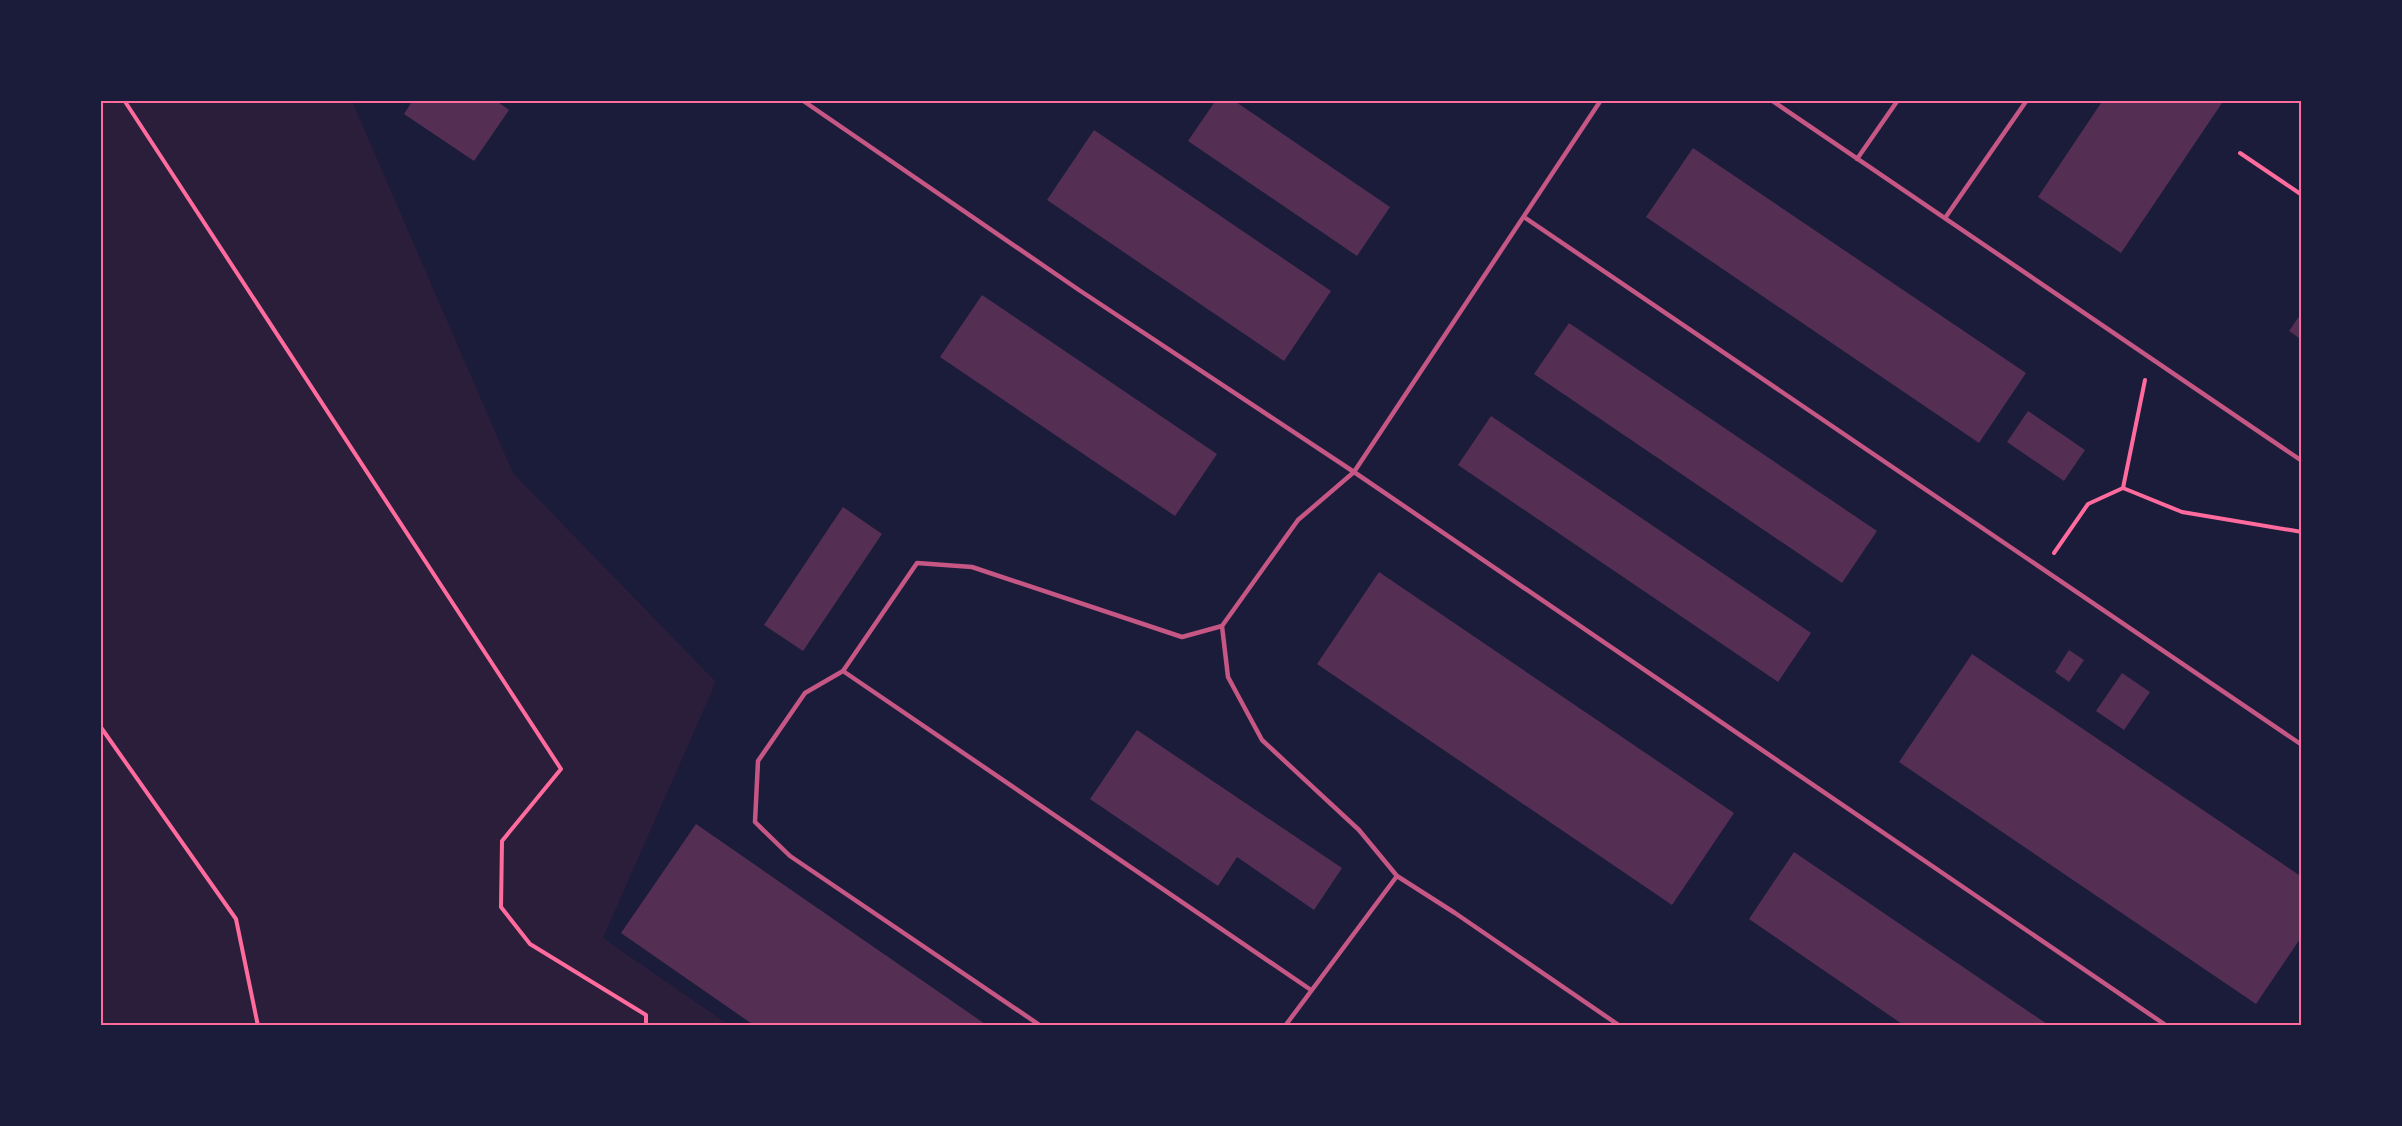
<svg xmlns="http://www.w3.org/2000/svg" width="2402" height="1126" viewBox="0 0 2402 1126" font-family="'Fira Sans',sans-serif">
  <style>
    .green { fill: #2a1e3b }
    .building { fill: #542f53 }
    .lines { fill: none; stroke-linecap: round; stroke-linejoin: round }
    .path { stroke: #ff6b9d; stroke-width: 4 }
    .service { stroke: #c65784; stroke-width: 4.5 }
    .neatline { fill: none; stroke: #ff6b9d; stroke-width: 2 }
  </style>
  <rect width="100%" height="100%" fill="#1b1b3a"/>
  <path class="green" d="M101,101H352L513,473L716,682L603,938L729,1025L101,1026Z"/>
  <path class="building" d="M413,100H495L509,110L474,161L404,114Z
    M1216,100H1233L1390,207L1357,256L1188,141Z
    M2103,100H2224L2121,253L2038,197Z
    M1094,130L1331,291L1284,361L1047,200Z
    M1693,148L2026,373L1979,443L1646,217Z
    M982,295L1217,454L1175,516L940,357Z
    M2302,312V340L2289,331Z
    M1569,323L1877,531L1842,583L1534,374Z
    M2028,411L2085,450L2064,481L2007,442Z
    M1491,416L1811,633L1778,682L1458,465Z
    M843,507L882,534L803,651L764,625Z
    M1379,572L1734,813L1672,905L1317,664Z
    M2069,650L2084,660L2069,682L2055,672Z
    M1972,654L2302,877V936L2256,1004L1899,762Z
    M2122,673L2150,692L2124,730L2096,711Z
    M1137,730L1342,868L1314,910L1237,857L1218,886L1090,799Z
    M696,824L988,1026H755L621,933Z
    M1794,852L2050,1026H1905L1749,919Z"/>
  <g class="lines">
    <path class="path" d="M124,100L561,769L502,841L501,907L530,944L646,1015V1026
      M2240,153L2302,195
      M2123,488L2182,512L2302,532
      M2054,553L2088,504L2123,488L2145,380
      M100,726L236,919L258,1026"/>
    <path class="service" d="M802,100L1079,290L1354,472L2167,1026
      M1771,100L2302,461
      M1857,159L1898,100
      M1524,217L2302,745
      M1945,218L2027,100
      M1222,626L1228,677L1262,740L1359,830L1397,876L1285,1026
      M843,671L805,693L758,761L755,822L790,856L1041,1026
      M1397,876L1455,913L1620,1026
      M1311,990L843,671L917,563L972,567L1182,637L1222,626L1298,520L1354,472L1601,100"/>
  </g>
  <rect width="2402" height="1126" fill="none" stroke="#1b1b3a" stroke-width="204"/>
  <rect x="102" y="102" width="2198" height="922" class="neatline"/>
</svg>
